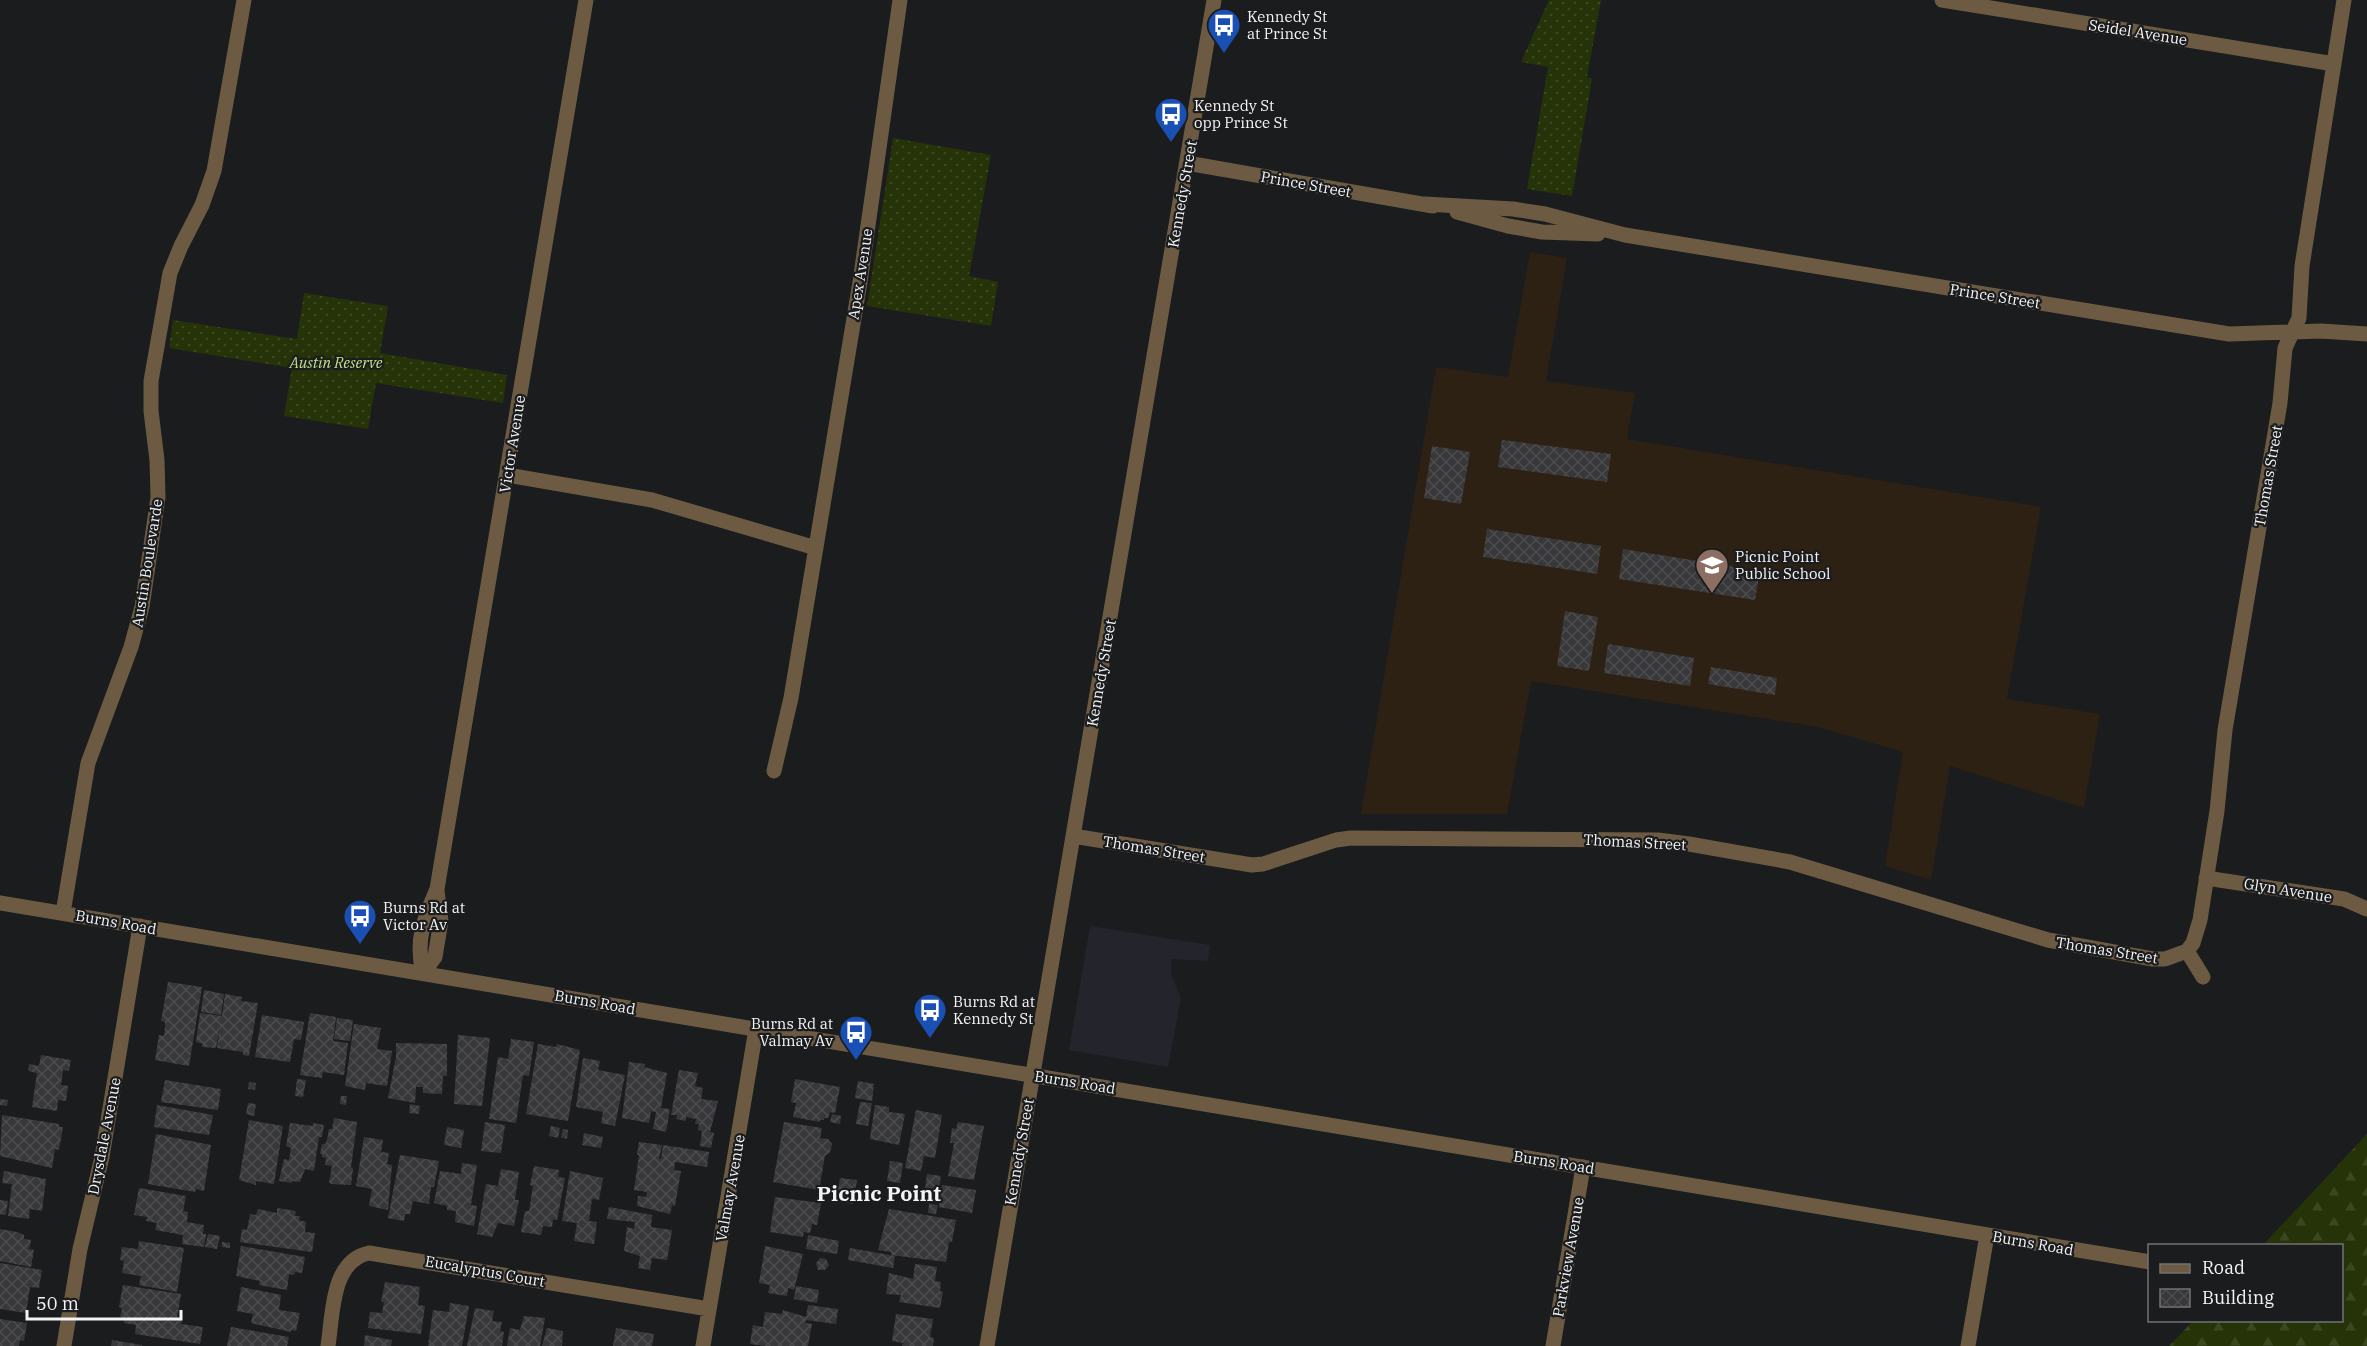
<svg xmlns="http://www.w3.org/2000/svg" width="2367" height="1346" viewBox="0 0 2367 1346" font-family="'IBM Plex Serif',serif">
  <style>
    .built { fill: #23242c }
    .education { fill: #2c2112 }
    .grass { fill: url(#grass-dots) }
    .forest { fill: url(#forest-firs) }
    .building { fill: url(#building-cross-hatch) }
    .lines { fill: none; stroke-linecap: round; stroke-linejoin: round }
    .minor { stroke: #6d5a43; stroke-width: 15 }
    .labels { text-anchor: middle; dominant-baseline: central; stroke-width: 4.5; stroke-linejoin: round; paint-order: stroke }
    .poi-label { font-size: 15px; fill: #f4f4f6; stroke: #1b1c1e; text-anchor: start }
    .street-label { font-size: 15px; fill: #f4f4f6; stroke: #1b1c1e }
    .park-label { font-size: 15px; font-style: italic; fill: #c0e286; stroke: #1b1c1e }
    .district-label { font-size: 21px; font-weight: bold; fill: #f4f4f6; stroke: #1b1c1e }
  </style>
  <defs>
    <pattern id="grass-dots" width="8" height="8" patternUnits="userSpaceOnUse" patternTransform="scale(1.5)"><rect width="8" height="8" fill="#263308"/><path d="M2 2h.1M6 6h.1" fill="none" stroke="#3b4720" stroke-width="1.8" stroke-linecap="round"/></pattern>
    <pattern id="forest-firs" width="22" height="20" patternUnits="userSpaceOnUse" patternTransform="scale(1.5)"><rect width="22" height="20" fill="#263308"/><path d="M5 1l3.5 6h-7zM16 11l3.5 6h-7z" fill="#3b4720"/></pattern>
    <pattern id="building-cross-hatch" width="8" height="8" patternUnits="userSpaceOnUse" patternTransform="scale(1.5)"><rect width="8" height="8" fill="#38383b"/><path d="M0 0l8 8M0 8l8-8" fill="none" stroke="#4c4c4e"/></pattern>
  </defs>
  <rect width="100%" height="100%" fill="#1b1c1e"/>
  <path class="built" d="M1090,926L1210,945L1208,961L1171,959V975L1181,998L1168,1067L1069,1050Z"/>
  <path class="education" d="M1530,252L1567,258L1546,381L1635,393L1627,439L2041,507L2007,699L2100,714L2084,808L1950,766L1931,880L1885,866L1903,752L1818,727L1531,681L1507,814H1361L1436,367L1508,377Z"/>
  <path class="grass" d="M1549,0H1601L1587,77L1592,79L1572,196L1527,189L1548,67L1521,62Z
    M893,138L991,155L969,276L998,282L991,326L867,306Z
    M304,293L388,306L380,353L507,375L503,403L376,383L368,429L284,416L292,368L169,348L173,320L297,339Z"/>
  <path class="forest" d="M2367,1134V1346H2169L2193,1321L2342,1320V1246L2263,1245Z"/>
  <path class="building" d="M1502,440L1611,454L1607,482L1498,467Z
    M1432,446L1470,452L1461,504L1424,498Z
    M1487,529L1601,546L1597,574L1483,557Z
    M1623,549L1760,571L1755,600L1619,579Z
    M1565,611L1598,617L1589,671L1557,666Z
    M1608,644L1694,658L1690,686L1604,673Z
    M1711,667L1777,678L1775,695L1708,684Z
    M168,982L202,987L189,1066L155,1060L159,1035L164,1036L165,1027V1022L161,1021Z
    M204,990L224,994L221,1015L201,1012Z
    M225,994L242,997L241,1001L258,1003L249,1056L243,1055V1052L217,1048L220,1025L216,1048L202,1047L203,1044L196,1042L200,1013L222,1016Z
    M310,1013L336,1017L333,1041L348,1043L344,1075L323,1072L322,1078L300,1075Z
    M262,1015L304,1022L301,1040L294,1039L290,1062L255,1057Z
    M337,1018L353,1020L350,1041L334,1039Z
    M354,1024L381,1028L377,1049L392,1051L387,1086L366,1083L365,1090L345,1086Z
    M458,1035L490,1038L482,1106L454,1104Z
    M511,1039L534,1042L529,1076L523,1075L516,1123L489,1119L498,1057L508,1059Z
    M396,1043L447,1044V1076H443L442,1094L423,1093V1087H416L415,1103L388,1098L396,1057Z
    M538,1044L556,1047L557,1044L580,1050L568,1121L526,1114Z
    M41,1055L71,1060L69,1071L63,1070L61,1085L68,1086L66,1101L58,1100L57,1111L32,1107L37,1073L28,1071L29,1064L39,1066Z
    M583,1058L600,1061L598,1070L625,1075L615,1126L601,1123L603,1112L576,1107Z
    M629,1062L645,1064L644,1067L667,1073L661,1108L670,1109L666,1132L653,1129L656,1112L651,1111L649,1123L622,1118Z
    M679,1070L698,1073L695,1086L703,1088L701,1099L718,1101L710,1132L714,1133L711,1148L700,1146L702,1131L698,1130L699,1124H695L696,1119L686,1117V1121L676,1119L677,1115H671Z
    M297,1079L306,1080L303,1097L295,1096Z
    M795,1079L840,1087L835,1113L830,1112L828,1118H824V1120H820V1122L793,1117L796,1103L791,1102Z
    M165,1080L221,1089L218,1110L161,1102Z
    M858,1081L874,1084L872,1101L855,1098Z
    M249,1082L256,1083L255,1090L248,1089Z
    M341,1096H347L346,1105L340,1104Z
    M0,1099L8,1100L7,1106L0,1105Z
    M860,1102L872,1103L868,1126L856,1124Z
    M248,1103L256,1104L254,1116L246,1114Z
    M410,1104L420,1106L419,1114L409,1113Z
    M157,1105L213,1115L209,1135L154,1127Z
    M875,1105L889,1107V1112L905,1114L899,1145L870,1139Z
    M916,1110L942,1115L935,1158L924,1156L921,1171L905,1168Z
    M832,1114L841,1116L840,1124L830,1122Z
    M2,1115L59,1124V1127H63L59,1150L55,1149L52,1168L0,1156Z
    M334,1118L357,1122L351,1168L353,1169L351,1185L331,1184L329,1182L332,1166L325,1165L326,1158L322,1157V1154H320L322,1144H325L327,1140L329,1129H332Z
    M249,1120L283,1126L274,1184L256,1181V1185L239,1180Z
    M485,1122L505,1125L501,1153L481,1151Z
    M784,1122L822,1128L820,1138L828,1139L832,1144L830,1152L825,1156L819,1190L773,1182Z
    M958,1122L984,1126L974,1180L948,1176L954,1143H950L952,1128L956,1129Z
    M290,1123L313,1126V1123L324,1125L322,1137H319L314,1171L305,1169L300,1182L292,1181V1183L279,1181L284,1159L289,1160L291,1148L286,1146Z
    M551,1126L560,1128L558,1138L549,1136Z
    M447,1127L464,1130L461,1148L444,1145Z
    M563,1129L568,1130L567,1139L561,1137Z
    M584,1133L603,1137L601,1148L582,1145Z
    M156,1134L211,1145L204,1191L196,1189L195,1192L148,1184Z
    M364,1137L383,1140L381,1152L389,1153L387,1164L392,1165L388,1210L369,1206L372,1189L356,1186Z
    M639,1142L662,1145L659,1159H661L663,1145L709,1152L707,1167L675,1162L674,1170L681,1171L675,1206L672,1205L670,1214L637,1206L638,1196L646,1197L647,1192L634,1190L639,1155H637Z
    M400,1155L439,1161L434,1187H431L429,1204L413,1201L410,1214H405L404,1221L388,1218Z
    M890,1161L903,1163L900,1183L887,1181Z
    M462,1163L477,1165L471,1205L477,1206L474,1226L455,1222L456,1211L447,1210V1206L434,1203L440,1171L461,1174Z
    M534,1166L559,1170L558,1177L565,1178L557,1220L553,1219L552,1227L543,1226L541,1235L521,1232L525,1211H529L533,1186L530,1185Z
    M501,1169L519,1172L515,1200H519L514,1226L498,1223L492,1237L477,1234L486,1184L498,1186Z
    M4,1171L46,1179L42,1211L30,1209L29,1219L8,1216L12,1184L2,1183Z
    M570,1171L603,1178L599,1200L592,1199L589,1221L597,1222L594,1244L574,1241L577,1223L562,1221Z
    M927,1174L941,1176L937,1198L924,1196Z
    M840,1178L857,1180L853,1204L836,1201Z
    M942,1185L976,1190L972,1213L939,1207Z
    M139,1188L186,1196L183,1211L188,1212L187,1222L204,1225L203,1234H206L204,1247L182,1244L183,1235L155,1230L157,1223L146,1221L147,1217L134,1215Z
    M775,1197L821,1203L817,1225L812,1224L810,1233L804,1232L803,1237L770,1232Z
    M0,1200L8,1201L6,1215L0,1214Z
    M929,1204L938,1205L936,1214L928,1213Z
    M609,1207L652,1215L651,1227L672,1230L667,1260L652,1258L650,1270L638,1268L640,1256L624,1251L627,1227L634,1229L635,1222L607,1219Z
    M277,1208L296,1211L295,1216H300L299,1220L306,1222L305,1232L315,1233L312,1252L240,1242L242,1229L247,1230L250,1214L256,1215L258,1209L277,1213Z
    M889,1209L956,1220L952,1242H949L946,1262L891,1255V1252L878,1250Z
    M0,1229L17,1232L24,1235V1239L31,1240L29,1249L34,1250L31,1267L0,1261Z
    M208,1234L220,1236L217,1249L205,1247Z
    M808,1235L839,1241L837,1254L806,1249Z
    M139,1241L184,1248L177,1292L139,1285L141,1276L122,1273L124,1261L120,1260L122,1247L138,1249Z
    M222,1242L230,1243V1248L222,1247Z
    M241,1246L305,1257L302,1273L295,1272L294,1275L289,1274L287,1290L259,1285L260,1281L236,1276Z
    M765,1246L803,1254L794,1290L788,1288L787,1296L768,1293L770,1285L759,1283Z
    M850,1248L895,1256L893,1268L848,1260Z
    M820,1258L826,1259L829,1265L825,1270H818L816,1263Z
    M0,1263L42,1270L39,1288L30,1287L26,1313L0,1309Z
    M915,1264L937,1267L935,1281L941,1282L940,1291L943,1292L940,1308L899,1302L901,1295L886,1294L889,1273L913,1279Z
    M385,1282L420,1287L418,1305L425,1306L421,1334L368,1328L370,1312L382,1313L384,1302H381Z
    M123,1285L181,1294L177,1318L182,1319L181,1324L203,1327L200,1344L135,1334L136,1325L124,1323V1318L120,1317L122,1308L119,1307Z
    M796,1286L819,1290L817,1303L794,1299Z
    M241,1287L281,1295L279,1310L300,1313L296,1331L291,1330V1332L251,1323L253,1314L237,1311Z
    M450,1303L469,1306L462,1346H428L433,1310L449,1312Z
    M808,1305L838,1309L836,1324L806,1320L805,1323L812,1324L808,1346H766L750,1344L753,1325L763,1327L765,1312L782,1314L783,1310L806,1317Z
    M475,1308L494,1311L492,1321L502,1322L500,1331L504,1332L502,1346H467Z
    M896,1314L933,1319L930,1337L934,1338L933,1346H902L903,1343L892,1341Z
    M524,1316L545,1318L540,1346H507L510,1328L520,1330Z
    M0,1319L27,1323L24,1341L20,1340L19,1346H0Z
    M231,1327L289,1337L287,1346H227Z
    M547,1328L563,1331L562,1346H542Z
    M616,1328L654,1334L652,1346H613Z
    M365,1335L392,1340L391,1346H364Z
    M112,1340L142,1345V1346H111Z"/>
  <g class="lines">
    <path class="minor" d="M1942,0L2334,64
      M1187,163L1433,206
      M1425,204L1513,209L1545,214L1625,235L2229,334L2321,331L2367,334
      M1457,212L1508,226L1542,232L1598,234
      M507,475L652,500L816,548
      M774,771L791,698L860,282L900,0
      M1073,836L1252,865L1263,864L1336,840L1351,838L1658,840L1689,844L1790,862L2048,940L2153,959H2165L2187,951L2193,943L2200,920L2217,811L2225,730L2280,403L2285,348L2299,318L2302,266L2344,0
      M2206,878L2344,899L2367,909
      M0,903L2150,1262
      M63,913L88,763L131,647L142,607L158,497L157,460L151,411V381L170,273L181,246L202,205L214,171L244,0
      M2187,951L2203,977
      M423,973C415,940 424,919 437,889L586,0
      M423,973L435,957L441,921L437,891
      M64,1346L80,1249L102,1157L140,926
      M328,1346C333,1314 331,1261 369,1253L709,1309
      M703,1346L756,1029
      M987,1346L1214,0
      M1553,1346L1583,1167
      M1968,1346L1987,1235"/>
  </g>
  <defs>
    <symbol id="bus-pin" viewBox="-11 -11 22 30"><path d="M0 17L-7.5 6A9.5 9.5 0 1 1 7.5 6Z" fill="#1a4fb4" stroke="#1b1c1e"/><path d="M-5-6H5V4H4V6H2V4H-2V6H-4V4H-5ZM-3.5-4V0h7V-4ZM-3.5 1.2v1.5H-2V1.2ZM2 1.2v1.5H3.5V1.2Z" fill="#fff"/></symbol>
    <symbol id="school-pin" viewBox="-11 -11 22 30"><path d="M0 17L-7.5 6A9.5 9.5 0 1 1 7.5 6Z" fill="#8d6e63" stroke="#1b1c1e"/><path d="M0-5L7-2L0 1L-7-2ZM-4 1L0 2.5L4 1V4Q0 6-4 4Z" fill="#fff"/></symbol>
  </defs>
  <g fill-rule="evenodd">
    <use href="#bus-pin" x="1205" y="6" width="38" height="52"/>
    <use href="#bus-pin" x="1152" y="95" width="38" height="52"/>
    <use href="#school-pin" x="1693" y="546" width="38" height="52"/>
    <use href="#bus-pin" x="341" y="897" width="38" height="52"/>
    <use href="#bus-pin" x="911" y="991" width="38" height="52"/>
    <use href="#bus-pin" x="837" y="1013" width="38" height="52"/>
  </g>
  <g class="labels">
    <g class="poi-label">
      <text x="1247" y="16">Kennedy St<tspan x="1247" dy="17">at Prince St</tspan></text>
      <text x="1194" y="105">Kennedy St<tspan x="1194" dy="17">opp Prince St</tspan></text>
      <text x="1735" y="556">Picnic Point<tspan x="1735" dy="17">Public School</tspan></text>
      <text x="383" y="907">Burns Rd at<tspan x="383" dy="17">Victor Av</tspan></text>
      <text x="953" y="1001">Burns Rd at<tspan x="953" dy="17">Kennedy St</tspan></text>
      <text x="833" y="1023" text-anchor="end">Burns Rd at<tspan x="833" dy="17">Valmay Av</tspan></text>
    </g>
    <g class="street-label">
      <text transform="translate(2138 32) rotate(9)">Seidel Avenue</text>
      <text transform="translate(1306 184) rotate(10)">Prince Street</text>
      <text transform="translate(1182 194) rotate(-80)">Kennedy Street</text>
      <text transform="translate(860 274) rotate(-81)">Apex Avenue</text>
      <text transform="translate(1995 296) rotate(9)">Prince Street</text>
      <text transform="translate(512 444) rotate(-81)">Victor Avenue</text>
      <text transform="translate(2268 476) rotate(-80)">Thomas Street</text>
      <text transform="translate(147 563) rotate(-81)">Austin Boulevarde</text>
      <text transform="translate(1101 673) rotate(-80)">Kennedy Street</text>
      <text transform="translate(1635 842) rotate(3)">Thomas Street</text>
      <text transform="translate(1154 849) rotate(9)">Thomas Street</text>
      <text transform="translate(2288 890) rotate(9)">Glyn Avenue</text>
      <text transform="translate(116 922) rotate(10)">Burns Road</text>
      <text transform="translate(2107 950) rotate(9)">Thomas Street</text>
      <text transform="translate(595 1002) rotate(10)">Burns Road</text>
      <text transform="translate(1075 1082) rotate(9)">Burns Road</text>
      <text transform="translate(104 1136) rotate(-79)">Drysdale Avenue</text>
      <text transform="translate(1019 1152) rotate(-80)">Kennedy Street</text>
      <text transform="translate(1554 1162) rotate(9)">Burns Road</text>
      <text transform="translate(730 1188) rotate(-80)">Valmay Avenue</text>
      <text transform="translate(2033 1243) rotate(10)">Burns Road</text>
      <text transform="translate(1568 1257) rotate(-80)">Parkview Avenue</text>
      <text transform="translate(485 1271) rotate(10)">Eucalyptus Court</text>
    </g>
    <g class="park-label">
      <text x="336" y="362">Austin Reserve</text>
    </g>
    <g class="district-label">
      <text x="879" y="1193">Picnic Point</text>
    </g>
  </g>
  <rect x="2148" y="1244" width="195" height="78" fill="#1b1c1e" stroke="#727274" stroke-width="1.5"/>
  <rect x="2160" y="1264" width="30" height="9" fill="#6d5a43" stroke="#727274" stroke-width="1.5"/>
  <text x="2202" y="1274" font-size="18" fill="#f4f4f6">Road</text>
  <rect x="2160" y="1289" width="30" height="18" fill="url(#building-cross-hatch)" stroke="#727274" stroke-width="1.5"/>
  <text x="2202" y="1304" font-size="18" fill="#f4f4f6">Building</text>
  <path d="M27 1310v9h154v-9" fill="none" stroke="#f4f4f6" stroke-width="3"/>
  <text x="36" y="1310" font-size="18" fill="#f4f4f6" stroke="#1b1c1e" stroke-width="4.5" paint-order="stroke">50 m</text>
</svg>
